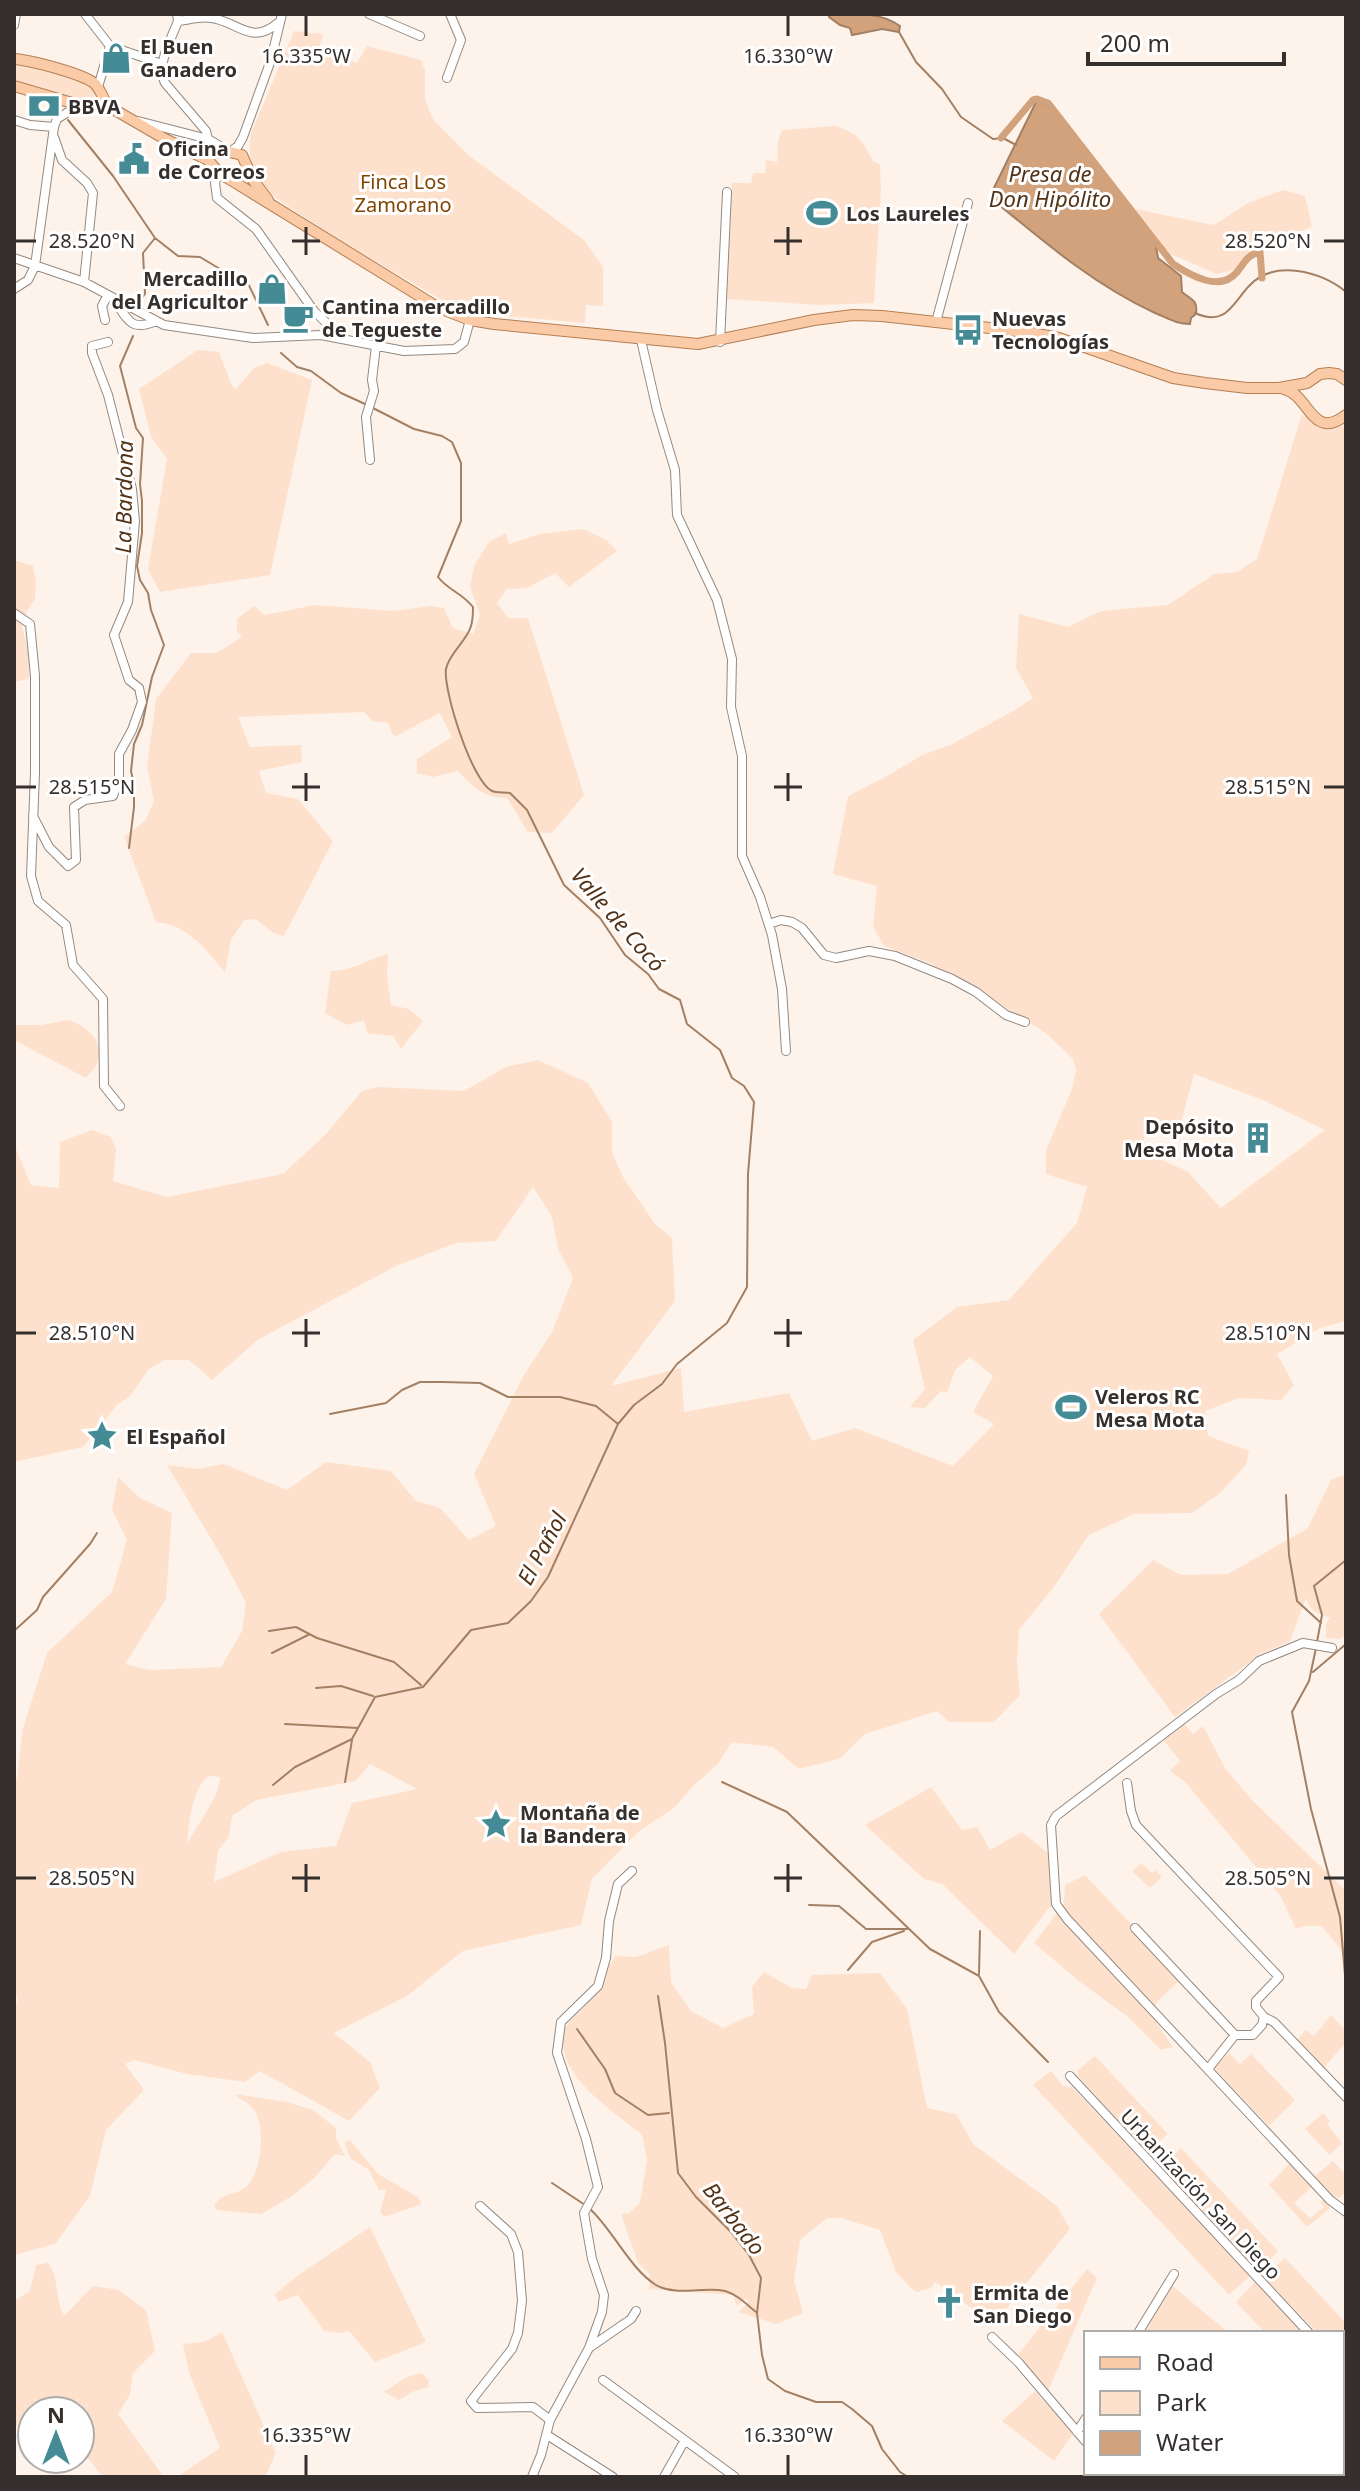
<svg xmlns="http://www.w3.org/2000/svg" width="1360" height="2491" viewBox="0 0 1360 2491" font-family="'Noto Sans',sans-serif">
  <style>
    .green { fill: #fee1cc; fill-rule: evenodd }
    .water { fill: #d2a27c; stroke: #a38064; stroke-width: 2 }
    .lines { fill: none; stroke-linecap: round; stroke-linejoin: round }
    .stream { stroke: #a38064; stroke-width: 2 }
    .canal { stroke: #d2a27c; stroke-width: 7 }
    .minor-casing { stroke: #938981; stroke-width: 10 }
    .major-casing { stroke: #b27f55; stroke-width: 12 }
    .minor { stroke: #fff; stroke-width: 8 }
    .major { stroke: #facba6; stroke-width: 10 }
    .ticks { fill: none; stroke: #35302d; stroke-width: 3 }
    .labels { text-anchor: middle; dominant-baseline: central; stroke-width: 6; stroke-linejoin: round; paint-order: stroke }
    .poi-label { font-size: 20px; font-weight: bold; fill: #35302d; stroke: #fff; text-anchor: start }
    .park-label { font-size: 20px; fill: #804400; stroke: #fff }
    .street-label { font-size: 20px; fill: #35302d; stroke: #fff }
    .water-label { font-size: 22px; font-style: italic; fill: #533215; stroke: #fff }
    .ticks-label { font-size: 20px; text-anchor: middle; fill: #35302d; stroke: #fff; stroke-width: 6; stroke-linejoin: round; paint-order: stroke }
  </style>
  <rect width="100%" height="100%" fill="#fef3eb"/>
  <path class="green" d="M294,31L323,34L319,49L357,63L367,46L421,60L425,70V100L433,119L468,155L584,240L603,267V306L586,305L585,323L504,316L445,302L343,242L331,237C294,203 241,196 251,133Z
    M14,62L89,83L94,88L95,95L91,101L84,104L14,83Z
    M835,126C857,133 863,140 873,161L880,164L881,190L874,303L819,305L725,299L732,183H751L753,173H765L766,160L777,162L778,141L782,130Z
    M1283,190L1305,196L1312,226L1291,237L1257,245L1237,269L1217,274L1163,251L1135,209L1214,225L1248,203Z
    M198,350L219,352L232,386L236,389L254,368L267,363L312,380L270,575L160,592L148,569L167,459L151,437L139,389Z
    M1302,414L1319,428L1346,426V1321L1320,1328L1277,1354L1294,1385L1281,1400L1239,1398L1205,1411L1208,1436L1249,1451L1246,1465L1219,1494L1192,1513L1134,1514L1089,1535L1053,1588L1019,1630L1017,1662L1020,1695L994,1722H949L937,1711L865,1734L839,1759L799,1769L773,1747L732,1742L718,1764L694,1785L674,1808L638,1832L592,1879L581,1925L463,1951L407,1996L334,2033L370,2062L380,2088L349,2121L260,2071L245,2082L187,2074L134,2060L125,2064L144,2090L106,2130L90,2196L55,2244L14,2255V2007L18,2001L14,1986V1779L17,1778L23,1728L47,1653L112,1592L127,1540L112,1510L118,1477L140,1498L172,1513L166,1599L125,1664L149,1670L221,1667L242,1631L246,1603L222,1557L167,1465L197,1469L224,1464L287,1490L326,1462L391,1471L416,1501L440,1508L469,1540L496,1526L474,1474L524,1375L552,1332L573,1278L558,1249L552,1217L533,1187L496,1241L456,1243L396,1266L259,1339L212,1380L189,1360H164L149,1369L130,1396L117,1405L83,1447L14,1462V1144L31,1185L59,1188L60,1142L92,1130L111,1137L116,1149L113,1181L167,1197L283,1174L325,1135L362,1091L377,1087L464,1091L506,1067L538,1060L588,1083L612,1122V1152L623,1177L655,1224L672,1238L675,1301L611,1386L681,1368L684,1412L789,1393L812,1441L855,1428L953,1466L994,1424L973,1412L993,1376L970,1357L955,1370L947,1393L941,1391L925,1408L910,1407L925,1389L913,1340L957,1307L1009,1300L1077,1223L1087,1187L1046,1174V1150L1072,1089L1076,1070L1073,1059L1047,1034L970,985L934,972L932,964L884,946L873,926L877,886L833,874L848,796L889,775L922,755L950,745L1015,710L1033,698L1016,668L1019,614L1068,627L1101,611L1168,605L1214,574L1237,572L1257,559ZM1194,1074L1265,1101L1325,1130L1221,1208L1187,1171L1141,1151L1146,1132L1178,1134ZM370,1764L417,1789L352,1803L336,1846L281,1852L214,1882L218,1851L229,1836L232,1816L256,1800L356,1781ZM208,1776L220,1777C220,1797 195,1827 187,1845C189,1824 191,1791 208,1776Z
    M583,529L606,540L617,551L569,587L555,573L527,588L507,589L497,603L508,618H528L584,795L552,833L528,832L507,798C483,798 473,787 458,771L433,777L417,773V759L452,737L440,713L394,737L387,722H374L364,712L238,717L250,747L301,745L302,762L259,771L266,793L298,799L333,841L284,936L273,933L256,919L244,920L231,940L225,972C205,949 187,924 156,922L124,837L145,821L154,801L147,767L156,699L191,653H216L242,637L237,632V619L254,606L265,615L315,605L392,611L432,606L444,608L453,628L473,634L480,615L470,587L474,566L489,542L506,533L509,544L540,534Z
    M14,560L33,566L36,581L35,599L27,611L22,627L30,656L29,679L14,682Z
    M388,954L387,976L391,1005L409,1009L423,1021L401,1049L393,1036L367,1033L364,1020L347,1025L325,1013L331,971C353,971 368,959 388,954Z
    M69,1020C86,1026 104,1040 98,1061C97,1067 90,1073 86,1078L14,1040V1025H41Z
    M1346,1474V1634L1340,1639L1326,1638V1623L1330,1618C1318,1613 1309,1611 1306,1598L1290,1641L1261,1654L1175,1717L1099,1614L1153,1560L1181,1575L1228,1574L1308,1528L1331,1480Z
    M1182,1721L1193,1734L1203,1726L1225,1768L1254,1802L1346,1891V1956L1322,1926H1305L1296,1929L1281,1897L1185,1782L1170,1771L1180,1761L1161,1737Z
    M931,1787L962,1830L977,1827L990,1850L1022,1832L1048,1853L1052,1904L1014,1954L942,1884L924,1879L865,1825Z
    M1141,1863L1152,1873L1155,1870L1162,1877L1150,1888L1132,1871Z
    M1085,1875L1182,1978L1158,2001L1151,2014L1173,2047L1161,2050L1128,2017L1080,1982L1034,1943L1064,1904L1065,1885Z
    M669,1945L671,1982L691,2011L723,2028L754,2014L752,1987L764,1972L792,1988L806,1989L812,1975L880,1973L907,2009L927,2108L956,2114L973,2144L1057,2206L1070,2229L994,2324L935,2282L932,2287L918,2292L914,2291L896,2272L880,2230L841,2218H827L800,2240L794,2281L803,2313L776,2324L739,2312L749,2301L745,2299L737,2306L733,2295L651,2289L649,2292L650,2275L638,2263L621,2214L629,2213L640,2203L647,2160L642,2134C614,2112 551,2073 565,2029C569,2019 580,2013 586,2005C597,1990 606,1972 615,1956L636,1957Z
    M1331,2015L1346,2031V2042L1323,2069L1296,2041L1306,2030L1314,2036Z
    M1229,2053L1240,2064L1251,2054L1295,2100L1269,2126L1214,2068Z
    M1095,2056L1168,2134L1147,2152L1078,2076V2070Z
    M1051,2071L1063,2086L1072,2087L1248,2274L1249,2277L1229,2295L1033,2085Z
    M234,2094L287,2102L313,2110L336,2128V2138L345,2156L335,2154L314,2178L292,2196L261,2214L217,2210L214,2205C225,2191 235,2196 246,2187C262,2173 266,2126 254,2110C249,2103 240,2099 234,2094Z
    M1323,2113L1330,2121L1327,2124L1342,2143L1330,2155L1305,2129Z
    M350,2140L378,2174L418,2197L422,2204L384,2217L380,2212L386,2190H379L369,2170L351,2159L344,2143Z
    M1181,2148L1278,2251L1259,2271L1162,2167Z
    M1333,2161L1346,2175V2192L1339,2198L1333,2197L1313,2177Z
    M1291,2162L1312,2187L1294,2203L1310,2218L1324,2207L1320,2203L1324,2199L1329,2204V2209L1307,2227L1269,2185Z
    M370,2227L426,2342L375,2362L349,2331L340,2333L324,2331L298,2295L278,2302L275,2294L300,2274Z
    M1285,2258L1346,2323V2362L1342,2358V2333H1318L1266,2280V2275Z
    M48,2263C60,2278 54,2297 64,2316L93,2286L119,2290L146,2310L155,2351L133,2373L130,2395L118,2414L164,2477H103L80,2448V2411H32V2427H17L14,2418V2301L30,2291L36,2265Z
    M1087,2269L1097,2278L1048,2391L1016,2357Z
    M1256,2281L1304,2333H1265L1236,2302Z
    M1169,2283L1229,2333H1139Z
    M222,2332L276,2453L265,2477H177L220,2448L189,2373L183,2344L204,2342Z
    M422,2373L429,2381L428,2387L414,2391L399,2400L384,2392L407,2377Z
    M1035,2391L1072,2431V2435L1054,2461L1002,2421Z"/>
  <path class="water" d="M829,14C853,14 879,11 900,26L899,32L882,29L852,35L850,28L840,25L829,17Z
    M1036,102H1040L1048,106L1156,246L1158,258L1181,276L1182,292C1192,300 1198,300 1196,314L1191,318L1190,324C1176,324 1168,318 1155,313C1094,285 1043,241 992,199L991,194Z"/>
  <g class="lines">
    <path class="stream" d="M899,32L916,62L942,89L961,117L993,139L1003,138L1016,145
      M68,120L113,176L155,238L178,256L200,257L225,272L244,275L268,325
      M137,304L145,294L143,253L155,238
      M1195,313C1226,327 1232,304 1249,286C1273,259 1322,271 1346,292
      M281,353L297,367L311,371L341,393L365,404
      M129,848L134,807V784L131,771L134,744L142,725L152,677L164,645L151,610L148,593L140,580L137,566L142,533V501L140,484L143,438L136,428L120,366L133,336
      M330,1414L386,1403L402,1390L420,1382H443L480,1383L508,1397H560L596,1406L618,1424L634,1405L662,1384L677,1364L727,1323L747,1287L748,1174L754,1102L744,1086L732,1078L720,1050L687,1024L680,1000L659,989L648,974L625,955L600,918L564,885L527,810L510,793C505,792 496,793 492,791C472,782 443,690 446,669C449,653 467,641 471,626C473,620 473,612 473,607C461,592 449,591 438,577L461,521V463L452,442L442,436L414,429L371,407
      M1286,1495L1289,1555L1297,1601L1321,1623
      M14,1631L37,1610L43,1597L90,1544L97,1533
      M269,1631L296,1627L317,1638L394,1662L421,1685
      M1317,1642L1322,1615L1314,1586L1346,1560
      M1316,1648L1309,1681L1292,1712L1311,1809L1340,1917L1346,1987
      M272,1653L310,1634
      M1313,1672L1346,1644
      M316,1688L341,1686L373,1696
      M285,1724L358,1728
      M345,1782L352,1740
      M722,1782L787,1812L930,1949L979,1976L999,2012L1048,2062
      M273,1785L295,1767L352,1739L375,1697L423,1687L471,1630L508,1623L531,1601L548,1577L618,1424
      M809,1905L839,1906L866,1929H907
      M848,1970L872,1942L904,1931
      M979,1974L980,1931
      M658,1996L665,2043L678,2173L696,2197L731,2232L749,2255L761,2278L757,2313L762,2355L768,2379L785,2391L816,2402H842L852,2409L872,2426L882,2449L900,2472L908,2477
      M577,2029L605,2069L615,2093L648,2115L669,2113
      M552,2183L585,2205
      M590,2209C613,2230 630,2269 656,2285C677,2297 703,2286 725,2291C738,2295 746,2304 756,2312"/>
    <path class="canal" d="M1001,138L1033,100L1037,99L1048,103L1173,264C1190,275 1220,293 1237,272C1245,262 1247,255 1260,252L1262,278"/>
    <defs>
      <path id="minor" d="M85,14L110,46
        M177,14L178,21C171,40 156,64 165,83L206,131L208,139
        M369,14L420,36
        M178,21C188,20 201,16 211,18C238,21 251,47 279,22
        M14,25L16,14
        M110,46L162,64
        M447,78L461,40L450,14
        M98,87L110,46
        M49,96L57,119
        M14,120L30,125L54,127
        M138,121L208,139L230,152L238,146L243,137L271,60L282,14
        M54,137L62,160L87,183L93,193L84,282
        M218,170L215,183L217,198L256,229L314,311L342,338
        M14,258L84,282L164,325L253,338L321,335L404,351L455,349L464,342L470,320
        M14,289L28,280L35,266L54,127L57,119L79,105
        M115,301C128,320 131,332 156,321
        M105,320L102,306L108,295
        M936,322L968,203
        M641,340L657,410L675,470L677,515L717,600L732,659L731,707L742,756V856L760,897L772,935L782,989L786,1051
        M720,342L727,192
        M370,460L366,417L374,391L372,380L376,346
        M14,613L30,624L35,676V773L31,876L38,901L66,925L73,965L103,999L104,1086L120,1106
        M33,816L49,847L68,866L76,860L74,807L85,800L113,796L119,779V754L132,730L142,702L139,688L129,680L114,635L128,602L135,521L132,489L108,395L92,353V346L108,342
        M769,924L781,920L792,922L802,928L824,955L836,958L869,951L895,956L952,979L976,992L1006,1015L1025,1022
        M1332,1648L1303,1643L1259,1661L1239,1680L1216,1694L1056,1816L1051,1825L1056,1904L1067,1919L1330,2200L1346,2212
        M1127,1783L1131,1811L1136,1825L1279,1977L1256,2001V2007L1264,2017L1262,2025L1253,2035H1235L1208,2069
        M1135,1928L1235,2035
        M1264,2017L1274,2022L1346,2097
        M1070,2076L1309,2333
        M480,2206L511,2234L518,2252L522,2301L518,2333L512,2349L471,2401L477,2408L533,2407L550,2420
        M1138,2333L1174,2274
        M992,2337L1019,2363L1086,2442
        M589,2348L631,2319L636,2311
        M1342,2368L1346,2372
        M603,2380L735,2477
        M1077,2432L1086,2418
        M547,2435L613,2477
        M1113,2473L1117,2477
        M532,2477L541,2455L550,2420L589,2348L602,2312L604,2295L592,2259L584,2213L598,2187L586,2139L557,2053L561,2022L598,1986L606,1958L609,1921L618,1884L632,1871
        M664,2477L685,2440"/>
      <path id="major" d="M14,59C29,60 85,74 95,84C101,90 103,99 108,106
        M14,86L79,105L108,106L165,139L208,160L220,174L231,180L439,308L470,320L494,324L698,344L814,320L853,315L882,316L1026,332L1059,338L1173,378L1205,383L1247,388H1279L1307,383L1320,374L1329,373L1337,374L1346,380
        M200,153L230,152L242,155L253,180L268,200
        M1284,389C1309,394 1312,442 1346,415"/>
    </defs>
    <use href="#minor" class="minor-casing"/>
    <use href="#major" class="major-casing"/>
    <use href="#minor" class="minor"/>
    <use href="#major" class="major"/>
  </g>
  <path class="ticks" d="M306,16V36M788,16V36M306,227V255M788,227V255M16,241H36M292,241H320M774,241H802M1324,241H1344M306,773V801M788,773V801M16,787H36M292,787H320M774,787H802M1324,787H1344M306,1319V1347M788,1319V1347M16,1333H36M292,1333H320M774,1333H802M1324,1333H1344M306,1864V1892M788,1864V1892M16,1878H36M292,1878H320M774,1878H802M1324,1878H1344M306,2455V2475M788,2455V2475"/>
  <defs>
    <symbol id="shop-bare" viewBox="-9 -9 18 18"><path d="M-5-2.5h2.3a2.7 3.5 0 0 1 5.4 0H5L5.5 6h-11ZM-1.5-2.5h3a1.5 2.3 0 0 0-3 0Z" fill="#458b96" stroke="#fff" stroke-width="2.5" paint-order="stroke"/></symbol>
    <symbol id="bank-bare" viewBox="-9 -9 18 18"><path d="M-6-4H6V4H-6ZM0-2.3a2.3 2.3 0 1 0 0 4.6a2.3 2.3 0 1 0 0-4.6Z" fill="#458b96" stroke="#fff" stroke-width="2.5" paint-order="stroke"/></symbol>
    <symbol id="civic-bare" viewBox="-9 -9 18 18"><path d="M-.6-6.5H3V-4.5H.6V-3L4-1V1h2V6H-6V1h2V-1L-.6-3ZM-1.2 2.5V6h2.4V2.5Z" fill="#458b96" stroke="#fff" stroke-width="2.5" paint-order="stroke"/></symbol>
    <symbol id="stadium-bare" viewBox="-9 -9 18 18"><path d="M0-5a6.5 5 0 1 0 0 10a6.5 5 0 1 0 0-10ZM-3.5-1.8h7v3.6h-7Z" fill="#458b96" stroke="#fff" stroke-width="2.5" paint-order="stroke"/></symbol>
    <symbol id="cafe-bare" viewBox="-9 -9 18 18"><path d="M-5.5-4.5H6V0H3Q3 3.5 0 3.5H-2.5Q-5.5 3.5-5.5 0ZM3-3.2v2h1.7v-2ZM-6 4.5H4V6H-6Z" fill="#458b96" stroke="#fff" stroke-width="2.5" paint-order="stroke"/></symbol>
    <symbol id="bus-bare" viewBox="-9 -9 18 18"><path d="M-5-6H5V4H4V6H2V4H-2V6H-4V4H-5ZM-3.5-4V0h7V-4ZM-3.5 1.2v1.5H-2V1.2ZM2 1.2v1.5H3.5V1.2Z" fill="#458b96" stroke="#fff" stroke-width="2.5" paint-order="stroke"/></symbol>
    <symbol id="building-bare" viewBox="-9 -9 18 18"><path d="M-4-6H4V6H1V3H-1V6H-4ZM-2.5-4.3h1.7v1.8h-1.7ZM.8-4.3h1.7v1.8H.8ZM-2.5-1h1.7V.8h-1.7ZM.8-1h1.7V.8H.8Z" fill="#458b96" stroke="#fff" stroke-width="2.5" paint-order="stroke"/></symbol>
    <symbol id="sight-bare" viewBox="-9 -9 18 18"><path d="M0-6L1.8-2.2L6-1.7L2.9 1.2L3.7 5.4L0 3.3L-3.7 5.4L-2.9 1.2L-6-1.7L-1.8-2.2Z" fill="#458b96" stroke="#fff" stroke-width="2.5" paint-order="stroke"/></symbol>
    <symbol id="church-bare" viewBox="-9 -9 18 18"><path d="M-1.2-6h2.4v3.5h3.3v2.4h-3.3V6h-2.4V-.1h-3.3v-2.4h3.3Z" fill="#458b96" stroke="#fff" stroke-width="2.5" paint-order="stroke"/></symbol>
  </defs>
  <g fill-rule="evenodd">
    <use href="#shop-bare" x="94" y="36" width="44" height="44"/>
    <use href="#bank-bare" x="22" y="84" width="44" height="44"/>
    <use href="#civic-bare" x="112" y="137" width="44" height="44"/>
    <use href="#stadium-bare" x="800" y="191" width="44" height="44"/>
    <use href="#shop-bare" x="250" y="267" width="44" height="44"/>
    <use href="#cafe-bare" x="276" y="296" width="44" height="44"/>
    <use href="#bus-bare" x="946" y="308" width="44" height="44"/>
    <use href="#building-bare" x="1236" y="1116" width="44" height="44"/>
    <use href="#stadium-bare" x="1049" y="1385" width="44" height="44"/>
    <use href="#sight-bare" x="80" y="1414" width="44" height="44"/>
    <use href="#sight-bare" x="474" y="1802" width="44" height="44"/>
    <use href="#church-bare" x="927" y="2281" width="44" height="44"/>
  </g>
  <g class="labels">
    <g class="poi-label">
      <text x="140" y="46">El Buen<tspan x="140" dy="23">Ganadero</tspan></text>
      <text x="68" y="106">BBVA</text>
      <text x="158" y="148">Oficina<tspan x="158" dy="23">de Correos</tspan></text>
      <text x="846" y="213">Los Laureles</text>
      <text x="248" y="278" text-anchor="end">Mercadillo<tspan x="248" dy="23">del Agricultor</tspan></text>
      <text x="322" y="306">Cantina mercadillo<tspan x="322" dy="23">de Tegueste</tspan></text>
      <text x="992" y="318">Nuevas<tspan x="992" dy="23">Tecnologías</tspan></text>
      <text x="1234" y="1126" text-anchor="end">Depósito<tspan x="1234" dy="23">Mesa Mota</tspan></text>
      <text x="1095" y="1396">Veleros RC<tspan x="1095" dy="23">Mesa Mota</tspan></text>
      <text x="126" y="1436">El Español</text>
      <text x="520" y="1812">Montaña de<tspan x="520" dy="23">la Bandera</tspan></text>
      <text x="973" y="2292">Ermita de<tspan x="973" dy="23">San Diego</tspan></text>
    </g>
    <g class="park-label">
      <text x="403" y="181">Finca Los<tspan x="403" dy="23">Zamorano</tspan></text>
    </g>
    <g class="street-label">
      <text transform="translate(1201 2194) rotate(47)">Urbanización San Diego</text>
    </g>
    <g class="water-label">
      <text x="1050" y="173">Presa de<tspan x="1050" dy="25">Don Hipólito</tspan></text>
      <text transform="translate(123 497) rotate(-89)">La Bardona</text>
      <text transform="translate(619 919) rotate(49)">Valle de Cocó</text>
      <text transform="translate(541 1548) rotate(-62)">El Pañol</text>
      <text transform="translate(735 2218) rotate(52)">Barbado</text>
    </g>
  </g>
  <g class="ticks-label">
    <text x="306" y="63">16.335°W</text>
    <text x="788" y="63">16.330°W</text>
    <text x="92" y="248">28.520°N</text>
    <text x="1268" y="248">28.520°N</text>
    <text x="92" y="794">28.515°N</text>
    <text x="1268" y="794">28.515°N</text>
    <text x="92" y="1340">28.510°N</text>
    <text x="1268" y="1340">28.510°N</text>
    <text x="92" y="1885">28.505°N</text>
    <text x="1268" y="1885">28.505°N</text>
    <text x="306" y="2442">16.335°W</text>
    <text x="788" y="2442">16.330°W</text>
  </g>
  <rect width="1360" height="2491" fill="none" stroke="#35302d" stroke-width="32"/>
  <rect x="1084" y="2331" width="260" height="144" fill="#ffffff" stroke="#aeacab" stroke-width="2"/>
  <rect x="1100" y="2357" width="40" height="12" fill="#facba6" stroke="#aeacab" stroke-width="2"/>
  <text x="1156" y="2371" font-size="24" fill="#35302d">Road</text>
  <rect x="1100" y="2391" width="40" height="24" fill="#fee1cc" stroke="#aeacab" stroke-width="2"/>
  <text x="1156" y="2411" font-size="24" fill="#35302d">Park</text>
  <rect x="1100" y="2431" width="40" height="24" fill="#d2a27c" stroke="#aeacab" stroke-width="2"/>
  <text x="1156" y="2451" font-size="24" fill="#35302d">Water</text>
  <g transform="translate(56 2435)"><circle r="38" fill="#ffffff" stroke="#aeacab" stroke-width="2"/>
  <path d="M0-6L14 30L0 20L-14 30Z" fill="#458b96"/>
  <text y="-12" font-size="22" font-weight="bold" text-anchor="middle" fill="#35302d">N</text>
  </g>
  <path d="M1088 52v12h196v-12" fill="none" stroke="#35302d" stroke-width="4"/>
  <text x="1100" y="52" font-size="24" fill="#35302d" stroke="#ffffff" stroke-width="6" paint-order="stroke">200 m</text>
</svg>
